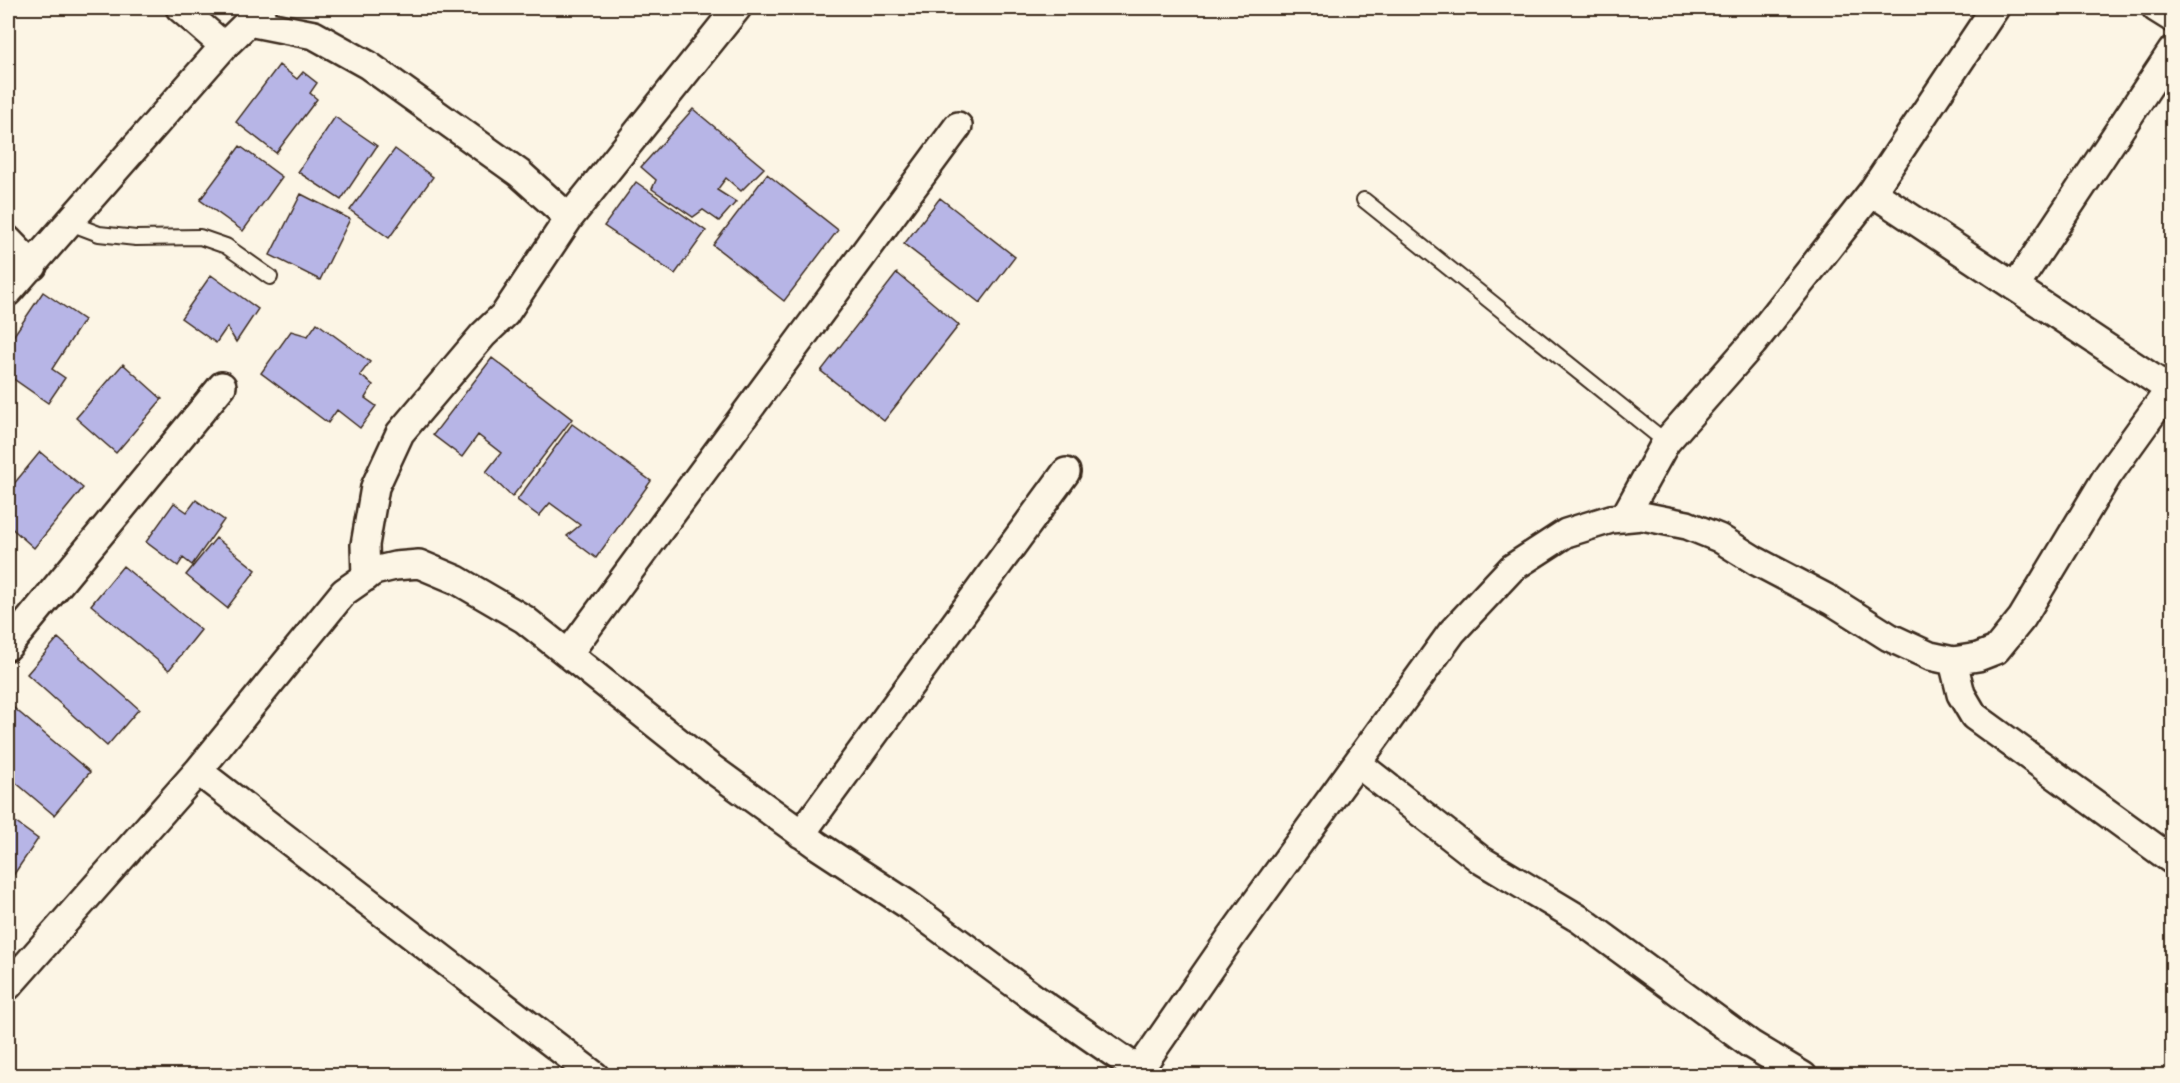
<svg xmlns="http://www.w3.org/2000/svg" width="2180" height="1083" viewBox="0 0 2180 1083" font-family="'Balsamiq Sans',sans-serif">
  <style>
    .building { fill: #b7b5e6; stroke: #3b2a1e; stroke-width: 1.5 }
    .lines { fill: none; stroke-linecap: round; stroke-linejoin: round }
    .service-casing { stroke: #3b2a1e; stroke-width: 18 }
    .minor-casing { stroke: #3b2a1e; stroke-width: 32 }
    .service { stroke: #fcf5e5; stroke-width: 14 }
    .minor { stroke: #fcf5e5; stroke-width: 27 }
  </style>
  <rect width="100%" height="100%" fill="#fcf5e5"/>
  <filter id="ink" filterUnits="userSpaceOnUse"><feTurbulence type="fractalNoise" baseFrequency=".0167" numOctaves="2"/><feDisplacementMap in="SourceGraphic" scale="12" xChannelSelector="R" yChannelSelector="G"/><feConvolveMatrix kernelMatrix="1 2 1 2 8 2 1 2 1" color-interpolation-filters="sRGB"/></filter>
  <g filter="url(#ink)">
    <path class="building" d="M279,65L297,79L303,72L317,83L310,93L317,99L276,153L236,122Z
      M693,109L764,168L741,191L726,178L717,190L736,202L719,221L703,210L693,217L652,189L656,180L641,167Z
      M335,117L377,146L341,200L298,172Z
      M240,146L282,177L243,231L200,200Z
      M395,149L433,177L389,238L350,210Z
      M767,174L838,230L784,301L713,245Z
      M636,182L706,231L675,274L604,226Z
      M301,194L350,219L320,280L270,255Z
      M940,198L1015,257L980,303L904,244Z
      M897,273L959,325L884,421L821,371Z
      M211,275L258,309L236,342L227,327L216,343L181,318Z
      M43,292L84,320L52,369L65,378L48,403L8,375V344Z
      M317,323L370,362L360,375L373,385L365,398L376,406L360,428L337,410L328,423L261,373L291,331L308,336Z
      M492,358L572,419L512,497L486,472L501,453L478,435L462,457L433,435Z
      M123,364L162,399L116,453L76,418Z
      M572,424L651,481L596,558L567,536L580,525L550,503L539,516L517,500Z
      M40,452L83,488L34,548L8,525V491Z
      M196,500L224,520L192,565L183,558L178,566L146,542L174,503L187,512Z
      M216,538L256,570L227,608L186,575Z
      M123,566L201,630L169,670L91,605Z
      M58,638L139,709L107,746L27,674Z
      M8,703L90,772L54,815L8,776Z
      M8,817L38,839L8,883Z"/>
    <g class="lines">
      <defs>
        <path id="service" d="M1364,200L1666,442
          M70,223L99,234L136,238L200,237L226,246L270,277"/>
        <path id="minor" d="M180,8L224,46
          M2156,8L2172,18
          M248,22L314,35L368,65L519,173L569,218L505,314L483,335L400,433L375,487L365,545L366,577
          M1872,192L2172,391
          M569,218L737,8
          M8,240L33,266
          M2015,287L2172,51
          M8,292L224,46L261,10
          M1624,518L1666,442L1753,343L1872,192L1995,8
          M8,646L222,386
          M568,654L958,126
          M1953,661L1961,694L1974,716L2172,860
          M1357,763L1481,860L1581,920L1750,1044L1803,1076
          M198,771L595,1076
          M801,834L1066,472
          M8,986L198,771L344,592L374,571L395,566L419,564L457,580L524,619L711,768L817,845L907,904L1034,998L1147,1076
          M1139,1070L1231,937L1452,632L1512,568L1566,533L1611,519L1642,516L1687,525L1719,538L1756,561L1832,601L1889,637L1930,656L1953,661L1978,657L1996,650L2022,618L2108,475L2172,386"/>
      </defs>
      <use href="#service" class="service-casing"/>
      <use href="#minor" class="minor-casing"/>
      <use href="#service" class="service"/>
      <use href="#minor" class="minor"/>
    </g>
  </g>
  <rect width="2180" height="1083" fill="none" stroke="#fcf5e5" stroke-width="30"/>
  <rect x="15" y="15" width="2150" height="1053" fill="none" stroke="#3b2a1e" stroke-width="2" filter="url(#ink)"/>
</svg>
